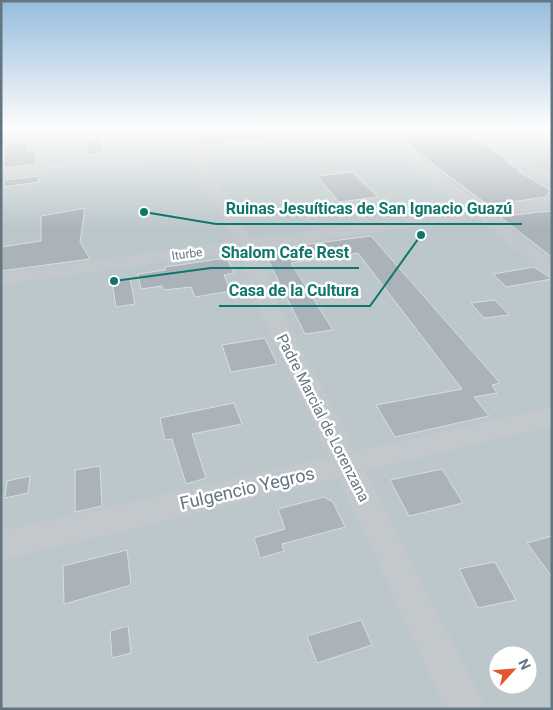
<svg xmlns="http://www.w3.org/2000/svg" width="553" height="710" viewBox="0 0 553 710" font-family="Roboto,sans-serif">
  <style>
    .water { fill: #bbc7cb; fill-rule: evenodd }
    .building { fill: #aab3b9; stroke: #dcdcda }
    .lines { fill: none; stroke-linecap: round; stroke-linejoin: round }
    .minor { fill: #c3c8cc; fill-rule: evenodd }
    .labels { text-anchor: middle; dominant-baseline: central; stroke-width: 5; stroke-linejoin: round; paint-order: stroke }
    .far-street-label { font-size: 12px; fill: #657683; stroke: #fff }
    .street-label { font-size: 15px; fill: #657683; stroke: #fff }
    .near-street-label { font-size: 18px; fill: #657683; stroke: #fff }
    .leader { fill: none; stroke: #0f766e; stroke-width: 2 }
    .callout-dot { fill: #0f766e; stroke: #fff; stroke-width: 2 }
    .callout-label { font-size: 16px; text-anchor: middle; font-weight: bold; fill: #0f766e; stroke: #fff; stroke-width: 5; stroke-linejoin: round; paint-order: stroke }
  </style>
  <rect width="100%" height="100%" fill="#fafaf8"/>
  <path class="water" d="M1,129H552V709H1ZM498,655H528V685H498Z"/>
  <path class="building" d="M192,129H265L266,138L202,146Z
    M408,129H460L512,162H507L521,171H518L550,190L546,197L488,205L430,162L398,135L404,134Z
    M99,137L105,153L88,155L84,139Z
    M27,142L28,150H35L37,164L4,168V145Z
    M352,172L378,197L339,202L317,176Z
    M38,176L39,182L4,187V180Z
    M85,208L80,242L90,259L1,271V247L41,241V216Z
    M552,211V257L500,217L539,212Z
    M371,236L500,383L492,385L497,393L474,397L489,416L395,437L376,405L462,389L358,253L291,263L333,330L305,334L263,250Z
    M227,258L234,273L224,275L231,291L195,297L191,287L164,290L162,286L141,289L138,274L165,270V267Z
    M534,267L552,279L506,287L493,274Z
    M130,279L135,304L116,307L112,282Z
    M495,300L509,315L484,318L471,303Z
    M265,338L277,364L231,372L222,345Z
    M234,403L242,424L192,434L206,478L186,484L172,439L165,440L160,418Z
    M100,466L102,506L75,512V470Z
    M442,469L463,503L409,516L390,480Z
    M30,476L28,493L5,498L7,481Z
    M324,497L333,502L345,527L282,544L284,551L260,558L254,538L285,529L278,509Z
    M552,536V577L527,543Z
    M127,550L131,585L64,604L63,566Z
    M495,562L516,600L478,608L459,569Z
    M361,620L372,645L317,663L307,636Z
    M128,626L131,653L112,658L110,631Z"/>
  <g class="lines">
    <path class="minor" d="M173,129H185L197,148L364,129H406L404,132L389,134L484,207L552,198V208L495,216L552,260V276L545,274L477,218L257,249L277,302L355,451L552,407V426L365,471L487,709H445L339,478L1,561V531L329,457L255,302L240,252L1,285V273L235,241L188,157L1,178V170L184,149ZM375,136L466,210L252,239L201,156Z
      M463,129H478L552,173V183L547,182Z"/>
  </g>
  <linearGradient id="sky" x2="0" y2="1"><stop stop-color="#96bcdc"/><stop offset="0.56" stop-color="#fdfdfc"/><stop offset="1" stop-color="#fdfdfc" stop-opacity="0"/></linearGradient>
  <rect width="553" height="229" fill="url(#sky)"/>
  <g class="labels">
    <g class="far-street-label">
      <text transform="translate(187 254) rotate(-8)">Iturbe</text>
    </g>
    <g class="street-label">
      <text transform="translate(323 418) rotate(63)">Padre Marcial de Lorenzana</text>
    </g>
    <g class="near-street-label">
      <text transform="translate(247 488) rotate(-13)">Fulgencio Yegros</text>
    </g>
  </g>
  <path class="leader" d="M144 212L216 224H522M114 281L211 268H359M421 235L370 306H219"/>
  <g class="callout-dot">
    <circle cx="144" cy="212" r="5"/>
    <circle cx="114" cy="281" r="5"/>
    <circle cx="421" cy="235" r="5"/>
  </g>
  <g class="callout-label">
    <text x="369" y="214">Ruinas Jesuíticas de San Ignacio Guazú</text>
    <text x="285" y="258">Shalom Cafe Rest</text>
    <text x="294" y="296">Casa de la Cultura</text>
  </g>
  <rect width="553" height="710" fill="none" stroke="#657683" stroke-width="5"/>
  <g transform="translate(513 670) rotate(64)"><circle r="24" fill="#ffffff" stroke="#c1c8cd"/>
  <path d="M0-4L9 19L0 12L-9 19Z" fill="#e4572e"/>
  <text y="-8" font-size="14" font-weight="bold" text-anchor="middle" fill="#657683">N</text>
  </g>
</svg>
